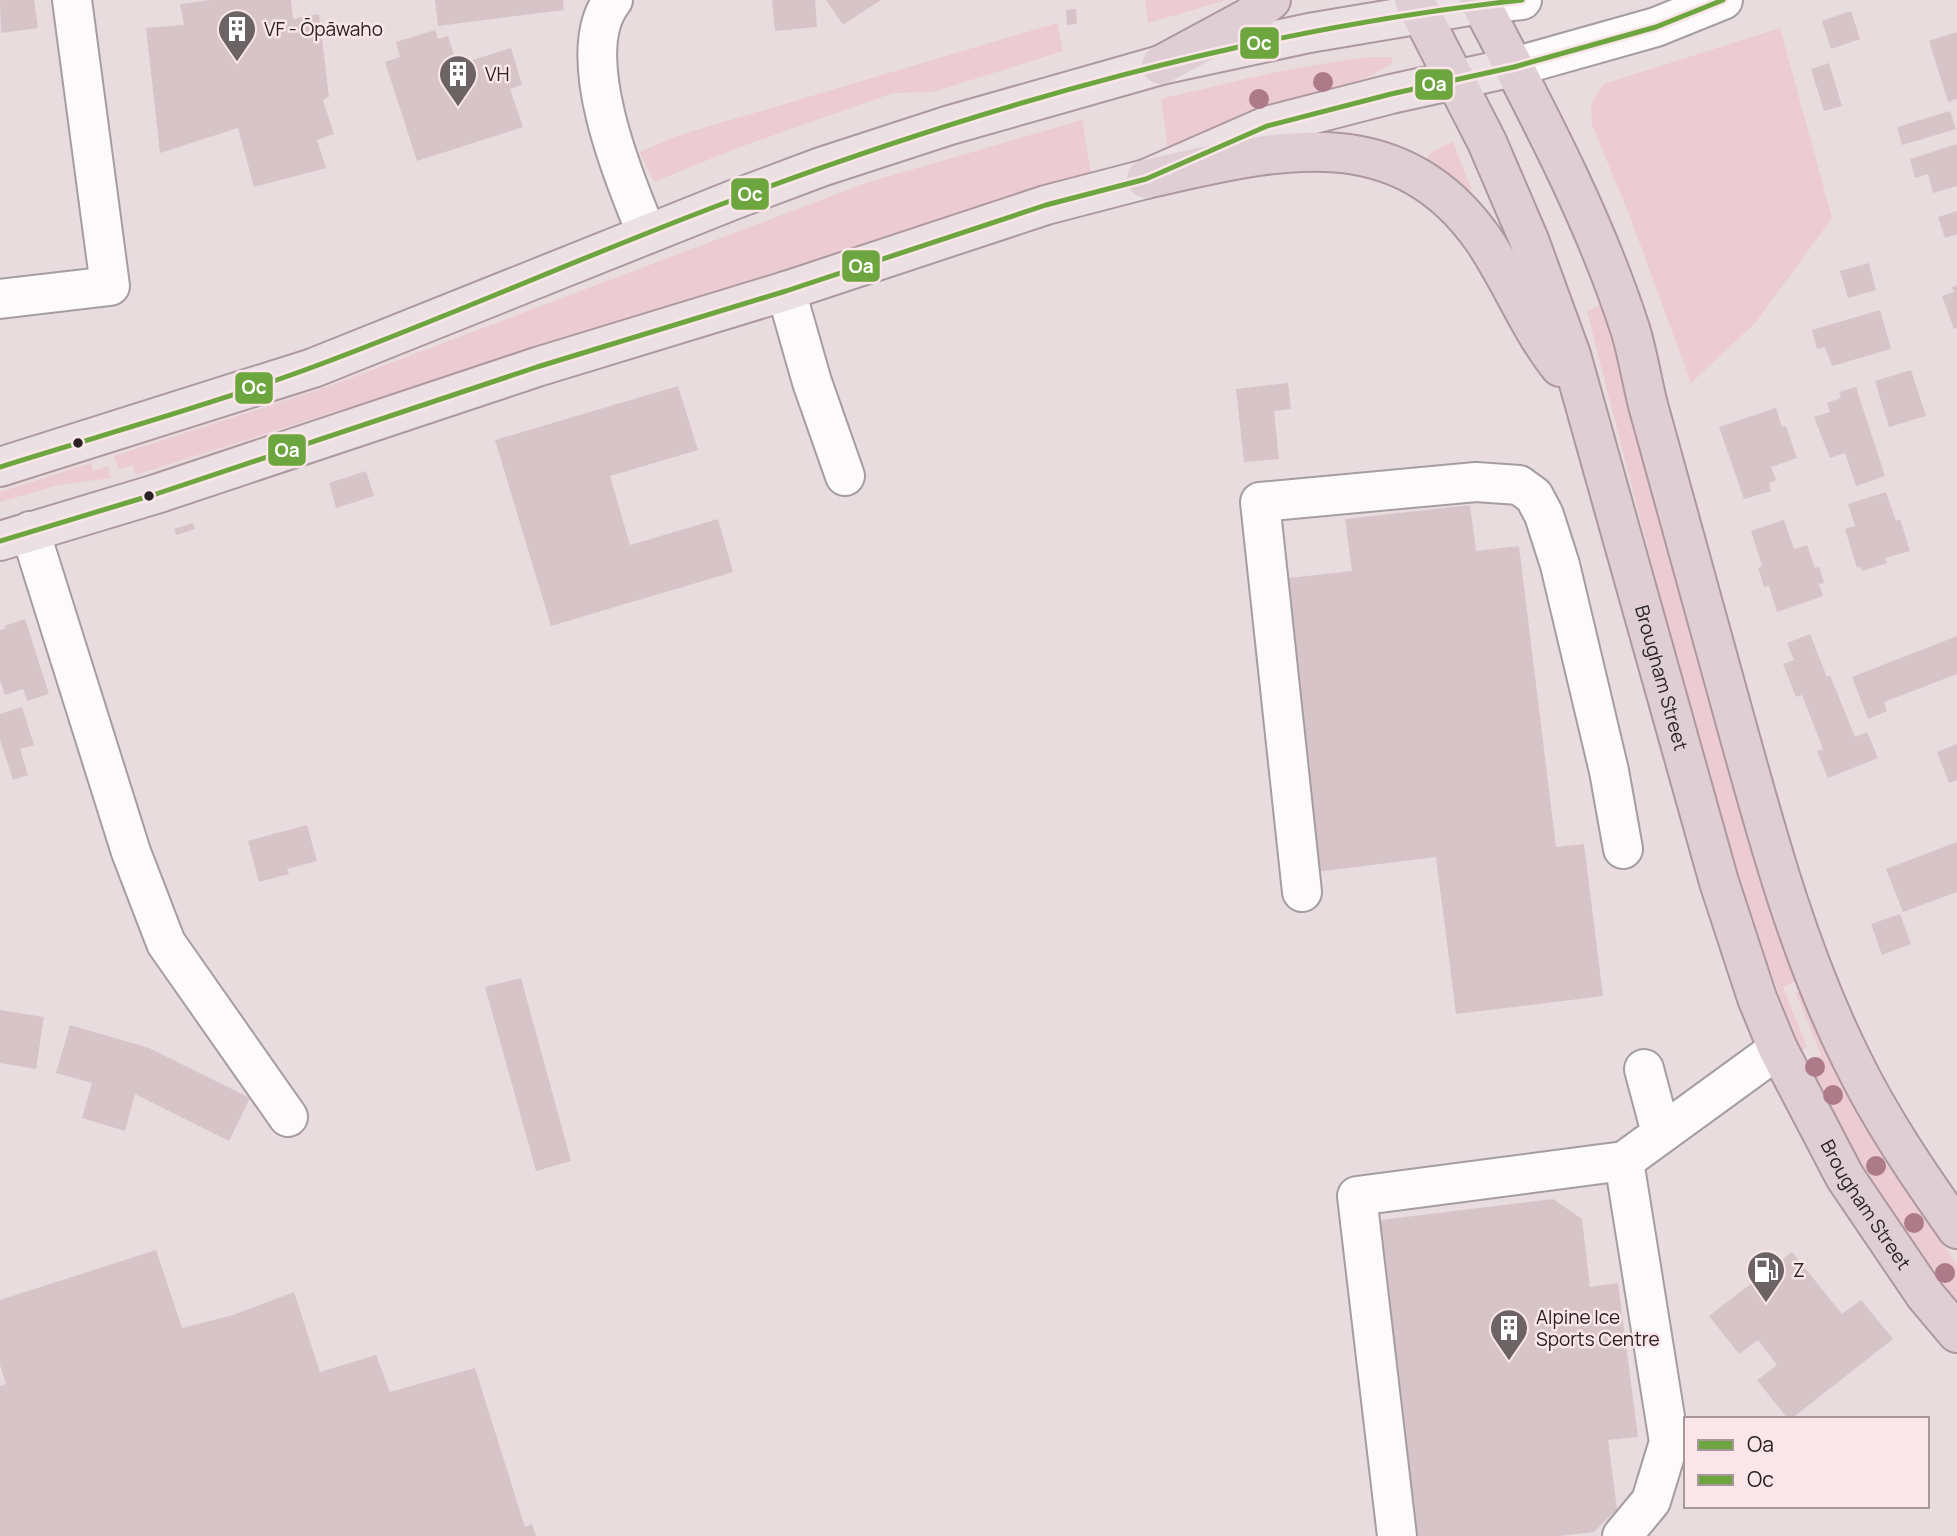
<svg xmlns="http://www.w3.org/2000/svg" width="1957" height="1536" viewBox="0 0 1957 1536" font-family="Manrope,sans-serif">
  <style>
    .green { fill: #eccbd2 }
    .building { fill: #d7c4c8 }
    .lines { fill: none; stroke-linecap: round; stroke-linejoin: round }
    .minor-casing { stroke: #a59d9f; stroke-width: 42 }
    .major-casing { stroke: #ad989e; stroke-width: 42 }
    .highway-casing { stroke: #ad989e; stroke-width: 42 }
    .minor { stroke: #fcfafa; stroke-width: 38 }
    .major { stroke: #ebe0e3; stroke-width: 38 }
    .highway { stroke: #dfcfd4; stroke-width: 38 }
    .bus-1-casing { stroke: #fae6e9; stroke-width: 10 }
    .bus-2-casing { stroke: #fae6e9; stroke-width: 10 }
    .bus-1 { stroke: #6da53e; stroke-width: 5 }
    .bus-2 { stroke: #6da53e; stroke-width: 5 }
    .tree { fill: #ad7a89 }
    .bus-dot { fill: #292224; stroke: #fae6e9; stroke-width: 2.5 }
    .labels { text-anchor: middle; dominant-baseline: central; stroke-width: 5; stroke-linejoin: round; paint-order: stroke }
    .poi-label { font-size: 19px; fill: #292224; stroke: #fae6e9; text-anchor: start }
    .street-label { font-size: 19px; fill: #292224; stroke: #fae6e9 }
    .line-badge { stroke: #fae6e9; stroke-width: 2.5 }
    .badge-label { font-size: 19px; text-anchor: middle; font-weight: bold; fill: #fff }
  </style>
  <rect width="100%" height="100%" fill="#e8dcdf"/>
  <path class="green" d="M1145,0H1227L1148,23Z
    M1057,23L1063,51L933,92L893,93L737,148L654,182L639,152L680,135Z
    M1780,28L1832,218L1755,323L1691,383L1629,214L1592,125L1591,107L1596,94L1604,84Z
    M1371,57H1391L1393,63C1325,104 1243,123 1168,148L1161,99C1231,82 1299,65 1371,57Z
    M1082,120L1091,172L135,475L133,465L119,469L114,456L330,386L866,183Z
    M1453,142L1472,191L1424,160L1433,151Z
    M1600,305L1626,388L1798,980L1783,987L1807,1047L1801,1051C1752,931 1717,806 1683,681C1650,558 1618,434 1587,311Z
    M91,463L93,471L108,466L111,478L58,485L0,502V492Z
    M1802,990L1865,1125L1887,1164L1957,1265V1304L1868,1177L1807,1063L1821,1055L1796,993Z"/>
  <path class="building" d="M0,0H34L38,28L1,33Z
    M210,0H291L293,19L319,14L329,97L323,100L334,134L317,140L326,168L254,187L238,128L160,153L146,28L184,25L180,4Z
    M435,0H563L564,10L438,26Z
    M772,0H815L817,27L775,31Z
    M826,0H881L843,25Z
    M1076,9L1077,24L1067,25L1066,10Z
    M1851,11L1860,39L1831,49L1822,21Z
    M435,30L438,39L448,36L457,65L511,48L522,85L510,89L523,127L417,161L385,62L400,57L396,42Z
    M1957,32V99L1948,102L1929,41Z
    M1829,63L1842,106L1824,111L1811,69Z
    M1950,111L1956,129L1902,145L1897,127Z
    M1957,144V186L1933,193L1928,174L1915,178L1910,159Z
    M1957,211V234L1945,238L1938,217Z
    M1869,263L1876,290L1848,298L1840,271Z
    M1957,285V328L1954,329L1942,296L1954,292L1952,287Z
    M1880,310L1891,349L1832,366L1825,347L1817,349L1812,330Z
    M1911,370L1926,416L1889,427L1875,381Z
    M1288,383L1291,409L1274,411L1279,459L1244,462L1236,389Z
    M678,386L698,450L610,476L630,545L718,519L733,572L551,626L495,440Z
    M1856,387L1885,476L1856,486L1845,453L1830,458L1814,417L1830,412L1827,403L1841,398L1839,392Z
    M1776,408L1782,427L1786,426L1797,458L1771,467L1776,480L1769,483L1771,491L1744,499L1719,427Z
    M366,471L374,496L336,508L329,483Z
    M1886,492L1896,521L1900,519L1910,551L1885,558L1887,563L1862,571L1860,566L1857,568L1845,529L1855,526L1848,504Z
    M1470,505L1476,551L1519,546L1556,847L1584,844L1603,996L1456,1014L1436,857L1316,872L1280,579L1352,571L1345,519Z
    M1784,520L1794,549L1807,545L1815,568L1819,567L1824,583L1819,584L1823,596L1777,612L1769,586L1764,587L1758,568L1762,566L1751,531Z
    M193,523L195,529L176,535L174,529Z
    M25,619L49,694L27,701L23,689L5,695L0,680V630L5,629L4,626Z
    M1810,634L1827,677L1830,675L1855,737L1867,732L1878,758L1828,778L1817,751L1823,749L1802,695L1796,697L1783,664L1794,660L1787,643Z
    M1957,636V674L1884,702L1887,711L1868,719L1852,677Z
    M22,707L34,745L20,749L28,775L13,780L0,740V714Z
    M1957,744V780L1949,783L1937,752Z
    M307,825L317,861L287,869L289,874L259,882L248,841Z
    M1957,842V892L1903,912L1886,869Z
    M1900,914L1911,944L1882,955L1871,924Z
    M521,978L571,1161L536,1171L485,987Z
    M0,1010L44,1017L36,1069L0,1063Z
    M70,1025L149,1048L250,1098L229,1141L135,1094L125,1131L82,1118L92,1083L56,1073Z
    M1553,1199L1582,1219L1590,1287L1618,1283L1638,1437L1608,1440L1617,1509L1594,1532L1559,1536H1411L1372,1221Z
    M156,1250L182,1328L233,1315L294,1292L320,1372L376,1355L390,1392L475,1368L525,1527L532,1524L536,1536H0V1386L6,1384L0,1365V1300Z
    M1792,1252L1842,1314L1861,1300L1893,1339L1791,1419H1788L1757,1380L1777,1365L1758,1340L1739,1354L1709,1316Z"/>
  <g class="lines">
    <defs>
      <path id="minor" d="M613,0C571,52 624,179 647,234
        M1481,4L1522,0
        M1514,67L1656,27L1723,0
        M786,291L812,382L845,476
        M0,299L110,286L72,0
        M30,531L131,852L166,943L288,1117
        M1302,892L1260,502L1476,482L1519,485L1534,496L1544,515L1560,565L1609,771L1623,849
        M1644,1069L1661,1133
        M1397,1536L1357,1196L1624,1161L1778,1049
        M1622,1536L1651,1501L1669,1442L1624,1161"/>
      <path id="major" d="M0,467L313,368L733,200L821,167L950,125L1161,65L1309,33L1481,4
        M0,541L156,494L537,367L786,291L1046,205L1146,179L1267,126L1391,94L1514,67"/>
      <g id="highway">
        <path id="s1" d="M1414,0L1487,142L1529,240L1571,355L1719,882L1757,998L1778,1049L1845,1177L1925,1295L1957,1333"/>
        <path d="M1479,0C1535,108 1594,216 1631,332C1638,356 1642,381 1648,405C1678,512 1707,620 1737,727C1768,839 1799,953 1851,1058C1880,1118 1918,1174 1957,1229"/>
        <path d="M1161,65L1248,18L1271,0"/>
        <path d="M1146,179C1270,151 1396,115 1483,239C1511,280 1529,328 1560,367"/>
      </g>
    </defs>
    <use href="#minor" class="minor-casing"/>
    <use href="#major" class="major-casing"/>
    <use href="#highway" class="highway-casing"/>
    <use href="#minor" class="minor"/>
    <use href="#major" class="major"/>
    <use href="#highway" class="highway"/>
    <defs>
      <path id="bus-1" d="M0,541L156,494L537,367L786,291L1046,205L1146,179L1267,126L1391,94L1514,67L1656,27L1723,0"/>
      <path id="bus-2" d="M0,467C105,434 210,405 313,367C456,314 595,251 738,198C990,104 1254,29 1522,0"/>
    </defs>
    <use href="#bus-1" class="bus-1-casing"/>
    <use href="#bus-2" class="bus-2-casing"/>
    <use href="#bus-1" class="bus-1"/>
    <use href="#bus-2" class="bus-2"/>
  </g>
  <g class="tree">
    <circle cx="1323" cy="82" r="10"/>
    <circle cx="1259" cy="99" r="10"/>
    <circle cx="1815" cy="1067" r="10"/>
    <circle cx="1833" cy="1095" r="10"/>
    <circle cx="1876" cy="1166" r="10"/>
    <circle cx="1914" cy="1223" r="10"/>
    <circle cx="1945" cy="1273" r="10"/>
  </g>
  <defs>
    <symbol id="building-pin" viewBox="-11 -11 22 30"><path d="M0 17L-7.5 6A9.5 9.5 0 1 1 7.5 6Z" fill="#6c6365" stroke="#fae6e9"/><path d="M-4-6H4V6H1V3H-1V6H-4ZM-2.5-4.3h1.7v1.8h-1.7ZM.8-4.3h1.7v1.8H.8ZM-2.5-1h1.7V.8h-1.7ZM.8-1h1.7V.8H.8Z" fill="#fff"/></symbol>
    <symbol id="fuel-pin" viewBox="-11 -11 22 30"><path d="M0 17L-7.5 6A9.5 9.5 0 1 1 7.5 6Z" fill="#6c6365" stroke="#fae6e9"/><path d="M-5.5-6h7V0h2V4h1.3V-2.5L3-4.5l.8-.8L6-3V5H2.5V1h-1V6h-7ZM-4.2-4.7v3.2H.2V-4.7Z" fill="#fff"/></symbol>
  </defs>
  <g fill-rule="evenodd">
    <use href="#building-pin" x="215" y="7" width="44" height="60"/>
    <use href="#building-pin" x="436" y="52" width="44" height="60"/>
    <use href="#fuel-pin" x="1744" y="1248" width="44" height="60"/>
    <use href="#building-pin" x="1487" y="1306" width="44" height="60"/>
  </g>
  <g class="bus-dot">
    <circle cx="78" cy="443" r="6"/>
    <circle cx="149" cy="496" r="6"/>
  </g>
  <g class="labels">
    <g class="poi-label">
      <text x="264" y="29">VF - Ōpāwaho</text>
      <text x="485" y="74">VH</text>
      <text x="1793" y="1270">Z</text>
      <text x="1536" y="1317">Alpine Ice<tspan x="1536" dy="22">Sports Centre</tspan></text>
    </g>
    <g class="street-label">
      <text stroke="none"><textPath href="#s1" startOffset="724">Brougham Street</textPath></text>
      <text stroke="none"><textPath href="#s1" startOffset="1292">Brougham Street</textPath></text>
    </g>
  </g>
  <g class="line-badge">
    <rect x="1239" y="26" width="41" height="34" rx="7" fill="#6da53e"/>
    <rect x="1414" y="68" width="40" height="33" rx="7" fill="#6da53e"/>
    <rect x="730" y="177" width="40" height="34" rx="7" fill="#6da53e"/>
    <rect x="841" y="249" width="40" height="34" rx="7" fill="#6da53e"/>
    <rect x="234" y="371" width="40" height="34" rx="7" fill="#6da53e"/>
    <rect x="267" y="433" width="40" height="34" rx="7" fill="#6da53e"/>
  </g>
  <g class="badge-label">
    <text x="1259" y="50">Oc</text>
    <text x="1434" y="91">Oa</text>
    <text x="750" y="201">Oc</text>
    <text x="861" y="273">Oa</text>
    <text x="254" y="394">Oc</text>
    <text x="287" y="457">Oa</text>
  </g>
  <rect x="1684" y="1417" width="245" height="91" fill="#fae6e9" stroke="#a6989a" stroke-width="2"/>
  <rect x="1698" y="1440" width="35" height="10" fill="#6da53e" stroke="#a6989a" stroke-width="2"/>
  <text x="1747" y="1452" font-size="21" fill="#292224">Oa</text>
  <rect x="1698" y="1475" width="35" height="10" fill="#6da53e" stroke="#a6989a" stroke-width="2"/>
  <text x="1747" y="1487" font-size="21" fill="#292224">Oc</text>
</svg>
